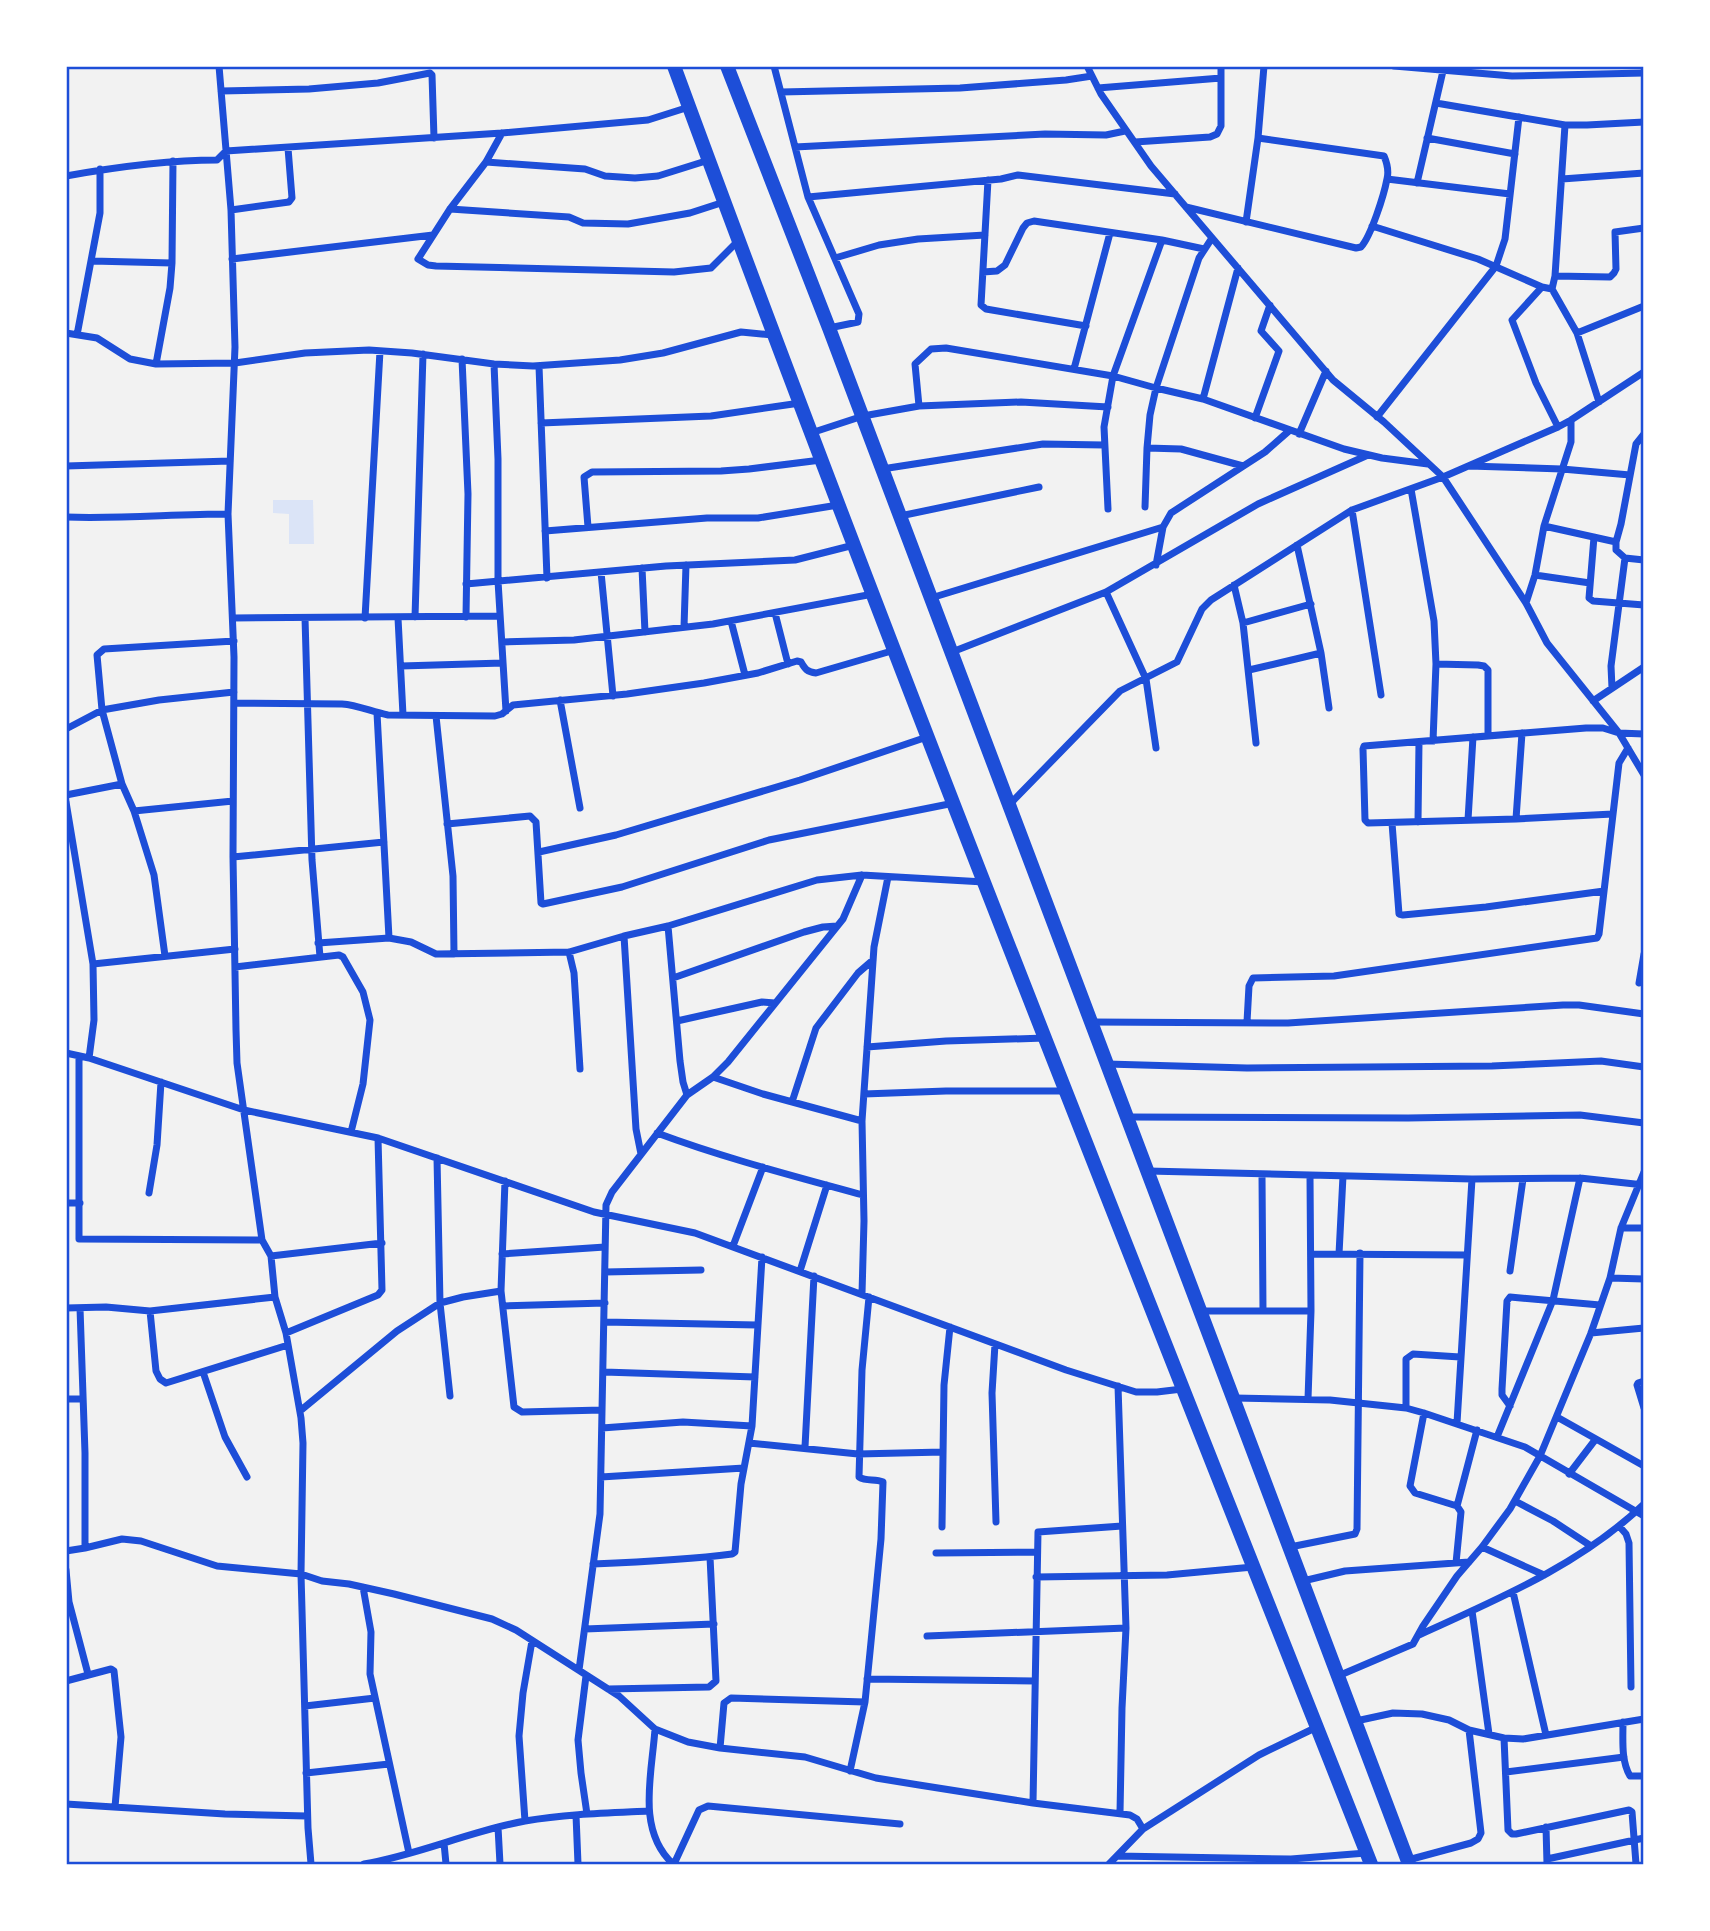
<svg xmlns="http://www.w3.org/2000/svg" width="1710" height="1931" viewBox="0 0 1710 1931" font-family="'Public Sans',sans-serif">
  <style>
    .green { fill: #dbe4f7 }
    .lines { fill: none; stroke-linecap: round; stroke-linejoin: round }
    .minor { stroke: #1d4ed8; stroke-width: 7 }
    .primary { stroke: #1d4ed8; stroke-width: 14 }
    .neatline { fill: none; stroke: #1d4ed8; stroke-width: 2.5 }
  </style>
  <rect width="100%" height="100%" fill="#f2f2f2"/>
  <path class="green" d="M273,500H313L314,544H289V514L273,513Z"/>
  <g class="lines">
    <path class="minor" d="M219,66L231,210L235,347L228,514L234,657L233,857L236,1030L237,1063L262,1240L271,1256L275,1297L286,1333L301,1418L303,1443L301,1574L308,1828L311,1864
      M774,66L808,197L859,314L858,322L829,328
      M1087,66L1101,94L1151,166L1333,380L1384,422L1443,477L1526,603L1547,643L1619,733L1644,775
      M1394,66L1512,76L1644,73
      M1098,88L1221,78
      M221,91L309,89L378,83L430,73L432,75L434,138
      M781,92L960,88L1066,80L1092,76
      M1436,103L1565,125H1587L1644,122
      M1565,125L1555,276L1552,289L1577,333L1599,402
      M502,133L486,162L450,209L418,259L428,265L436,266L674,272L711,268L738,241
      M1427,138L1515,154
      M1135,142L1210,137L1217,134L1221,126V66
      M795,147L1045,134L1106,135L1125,131
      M486,162L585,169L605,176L635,178L658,176L709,160
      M66,176C116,167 166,160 217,160L226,151L502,133L648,120L689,107
      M1387,179L1510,194
      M1562,179L1644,173
      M988,180L981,305L986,309L1086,326
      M1417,183L1443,71
      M808,197L1001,179L1018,175L1175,194
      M1186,207L1356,248L1361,247C1371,236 1384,195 1387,179C1389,171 1387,163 1384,156L1258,138
      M450,209L569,217L583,223L628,224L690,213L724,202
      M231,210L289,202L292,198L288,148
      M1246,222L1258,138L1264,66
      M1372,226L1478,259L1542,287L1552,289
      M835,258L879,245L918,239L985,235
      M232,259L433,235
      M92,261L172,263
      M983,272L997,271L1005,265L1023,228L1027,223L1034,221L1162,240L1204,249
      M1555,276L1610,277L1614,273L1616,269L1615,232L1644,228
      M1542,287L1512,320L1536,383L1558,427
      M66,333L97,338L130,359L156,364L235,363L305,353L369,350L412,353L494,364L533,366L620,360L663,353L741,332L773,335
      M1577,333L1644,306
      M77,335L100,213V169
      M462,359L468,494L466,617
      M156,364L170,288L172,263L173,161
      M494,364L498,459V581L506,711
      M539,366L547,578
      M1074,369L1110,233
      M1203,399L1238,268
      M919,406L915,364L931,349L946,348L1113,376L1156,388L1203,399L1344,449L1382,458L1428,464
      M1377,417L1496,266L1505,239L1519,117
      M1255,418L1279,351L1261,331L1270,305
      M541,423L711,416L800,403
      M811,433L863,416L919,406L1021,402L1108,407
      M1299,434L1326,371
      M1644,434L1636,444L1621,524L1616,542V550L1625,558L1644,560
      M1147,448L1181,449L1243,466
      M66,466L230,461
      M1469,466L1562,469L1630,475
      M882,469L1043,444L1104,445
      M1411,489L1434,621L1436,664L1433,741
      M1145,507L1147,448L1150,415L1156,388L1199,258L1212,238
      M1108,509L1104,427L1113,376L1162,240
      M1352,510L1381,695
      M900,516L1039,487
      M66,517C120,519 174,514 228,514
      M1544,526L1616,542
      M588,527L584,477L592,472L721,471L749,469L821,460
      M545,531L707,518H758L838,505
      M1594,537L1589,598L1593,601L1644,605
      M1297,545L1321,653L1329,708
      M1156,565L1163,527L1171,513L1265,452L1290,430
      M642,568L645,632
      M601,572L613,696
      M1535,575L1590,583
      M466,584L666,566L795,560L854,545
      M1234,585L1243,623L1256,743
      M1106,592L1146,679L1156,748
      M931,598L1163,527
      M1526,603L1535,575L1544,526L1571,442V420
      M775,613L788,664
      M415,617L423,354
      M233,618L500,616
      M305,618L312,860L320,957
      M365,618L380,351
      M398,618L403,715
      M731,621L745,675
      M1243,623L1311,604
      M684,627L686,565
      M502,642L574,640L713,624L873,594
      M952,652L1106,592L1258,504L1368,455
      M1436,664L1478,665L1484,666L1488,670V736
      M401,666L503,663
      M1249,670L1321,653
      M1612,688L1611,666L1625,558
      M560,700L580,808
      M1593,701L1644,667
      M234,703L342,704C358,705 372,712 388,715L495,716L502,714L513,705L627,694L704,683L758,673L797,661L801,662C805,669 807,672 816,673L895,650
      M377,713L389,938
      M436,716L453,876L454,954
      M66,729L102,710L159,700L234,692
      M66,795L122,784
      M66,802L93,964L94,1020L89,1058
      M1009,805L1120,691L1177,662L1202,609L1211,600L1352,510L1443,477L1558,427L1571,420L1644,372
      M134,811L233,801
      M1613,814L1516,819L1368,823L1365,820L1363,749L1364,746L1586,728H1603L1619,733L1644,734
      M1516,819L1522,733
      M1468,820L1473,737
      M1418,822L1419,742
      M1392,823L1399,914L1403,915L1486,907L1604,891
      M447,824L530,816L536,822L541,903L543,904L622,887L769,840L954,803
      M539,852L616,835L800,780L927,737
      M233,857L384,842
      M668,926L680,1061L683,1082L687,1095
      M624,936L636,1129L641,1154
      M318,943L389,938L411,942L436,954L569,952L624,936L668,926L817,880L862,875L984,882
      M569,952L574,973L580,1069
      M165,956L154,875L134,811L122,784L102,710L97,655L104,649L234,641
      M93,964L235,949
      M235,967L339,955L343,957L363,992L370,1020L363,1084L351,1132
      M673,978L804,932L823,927L837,926
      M1639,983L1644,954
      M677,1021L762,1002L775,1003
      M1091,1022L1288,1023L1563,1005H1579L1644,1014
      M1247,1022L1249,986L1253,978L1334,976L1597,938L1599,934L1619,763L1628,748
      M867,1047L946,1041L1045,1038
      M66,1053L89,1058L244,1110L378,1138L594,1212L695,1233L1066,1370L1136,1392H1157L1182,1389
      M79,1056V1239L262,1240
      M1107,1064L1247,1068L1492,1066L1601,1061L1644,1067
      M713,1077L763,1094L862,1121
      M864,1094L946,1091H1065
      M792,1102L816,1028L858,973L873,960
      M1127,1117L1408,1118L1580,1115L1644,1123
      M657,1133C724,1158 794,1176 863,1195
      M437,1158L440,1303L450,1396
      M1148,1171L1472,1179L1580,1178L1644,1185
      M1262,1175L1263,1311
      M505,1181L501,1291L514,1407L522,1412L602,1410
      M149,1193L157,1145L161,1082
      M66,1203H80
      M1621,1228H1644
      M733,1246L763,1167
      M502,1254L605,1247
      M1311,1254L1467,1255
      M1339,1254L1343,1176
      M271,1256L382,1243
      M800,1271L827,1185
      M1510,1271L1523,1179
      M605,1272L701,1270
      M1610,1278L1644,1279
      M862,1294L864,1221L862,1121L874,947L888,877
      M503,1306L605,1303
      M66,1308L106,1307L150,1311L275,1297
      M80,1308L85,1453V1548
      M150,1311L156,1371L160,1379L166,1383L288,1345
      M1201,1311H1311
      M604,1322L757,1325
      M286,1333L378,1295L382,1290L378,1138
      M1591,1333L1644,1328
      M995,1344L992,1393L996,1522
      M203,1372L225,1437L247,1477
      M604,1372L755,1377
      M1644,1381L1638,1383L1637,1385L1644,1408
      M1118,1386L1126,1628L1122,1708L1120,1813
      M1234,1398L1330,1400L1406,1408L1424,1413L1525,1447L1644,1516
      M66,1399H83
      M1308,1399L1311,1311L1310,1176
      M1510,1406L1502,1395V1389L1507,1301L1510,1297L1600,1305
      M1406,1408V1359L1413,1354L1460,1357
      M300,1411L397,1331L440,1303L463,1297L501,1291
      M1424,1413L1410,1486L1415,1493L1457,1506L1461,1512L1456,1563
      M1557,1417L1644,1466
      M1457,1423L1472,1179
      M602,1428L683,1422L752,1426
      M1497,1437L1553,1300L1580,1178
      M749,1443L858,1454L943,1452
      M805,1447L814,1276
      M1569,1474L1595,1440
      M601,1477L744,1468
      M1515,1501L1553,1521L1591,1546
      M1457,1506L1477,1430
      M1619,1526L1626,1534L1629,1543L1631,1687
      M942,1527L944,1385L950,1327
      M1290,1547L1355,1534L1357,1529L1360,1253
      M1482,1547L1544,1575
      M66,1551L85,1548L122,1539L141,1541L217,1566L301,1574L322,1581L349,1584L394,1594L492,1619L516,1630L619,1696L655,1729L688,1742L720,1748L805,1757L876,1778L919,1785L1033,1803L1130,1815L1137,1819L1143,1829
      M936,1553L1037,1552
      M593,1564C640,1562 686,1560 732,1554L735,1552L741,1484L752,1426L762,1257
      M66,1570L69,1602L88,1674
      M1036,1577L1167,1575L1253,1567
      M1303,1581L1345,1571L1469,1562
      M363,1587L371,1632L370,1674L409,1853
      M1513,1592L1546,1735
      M1472,1611L1489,1734
      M585,1629L714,1624
      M1419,1635C1498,1599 1580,1565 1644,1504
      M927,1636L1126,1628
      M579,1670L600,1514L606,1205L612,1192L687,1095L713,1077L728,1062L843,919L862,875
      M586,1676L578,1740L581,1773L587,1814
      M1338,1676L1413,1644L1423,1626L1457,1576L1482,1547L1510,1509L1540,1456L1591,1333L1610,1278L1621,1228L1644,1172
      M867,1679L1035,1681
      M66,1681L111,1669L114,1671L121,1737L115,1807
      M608,1689L709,1687L716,1681L710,1557
      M305,1706L375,1698
      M1356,1721L1393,1713L1422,1714L1449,1720L1469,1730L1504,1738L1523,1739L1644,1719
      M1623,1722C1623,1740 1621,1761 1630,1776H1644
      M655,1729C652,1774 636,1830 673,1864
      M1504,1738L1508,1830L1512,1834H1516L1629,1810L1632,1812L1636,1864
      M720,1748L724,1703L731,1698L865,1702
      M850,1771L865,1702L871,1642L881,1539L883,1482C875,1478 867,1482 859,1477L862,1370L869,1297
      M1506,1772L1624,1757
      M306,1773L389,1764
      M1033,1803L1038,1532L1122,1526
      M66,1804L225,1814L307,1816
      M576,1815L578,1864
      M525,1821L519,1736L523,1693L532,1641
      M498,1827L500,1864
      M1546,1827L1547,1864
      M444,1843L446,1864
      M1117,1856L1291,1859L1366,1853
      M1547,1859L1644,1838
      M1408,1860L1471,1843L1478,1839L1481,1833L1469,1730
      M364,1864C418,1855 470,1831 525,1821C566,1814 607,1813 649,1811
      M674,1864L699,1810L708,1806L900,1824
      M1109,1864L1143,1829L1259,1755L1317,1727"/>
    <path class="primary" d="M674,66C896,670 1135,1267 1371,1864
      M727,66L829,328L1409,1864"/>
  </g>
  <rect width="1710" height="1931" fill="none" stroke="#ffffff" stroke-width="136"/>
  <rect x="68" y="68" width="1574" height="1795" class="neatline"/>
</svg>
